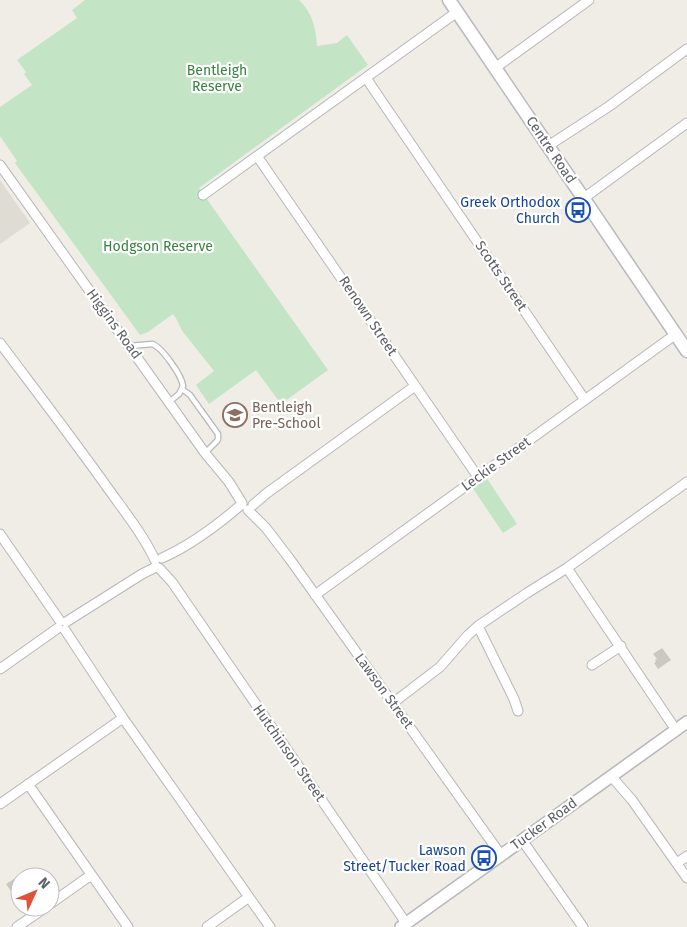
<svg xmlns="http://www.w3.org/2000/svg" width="687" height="927" viewBox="0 0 687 927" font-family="'Fira Sans',sans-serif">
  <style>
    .education { fill: #dfdcd4 }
    .green { fill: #c3e5c5 }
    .building { fill: #cac8c2 }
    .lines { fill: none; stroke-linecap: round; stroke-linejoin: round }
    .service-casing { stroke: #b6b7bb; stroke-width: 7 }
    .minor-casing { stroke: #b6b7bb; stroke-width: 11 }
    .tertiary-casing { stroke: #b6b7bb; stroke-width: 14 }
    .secondary-casing { stroke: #b7b9be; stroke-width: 15 }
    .service { stroke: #fff; stroke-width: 4.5 }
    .minor { stroke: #fff; stroke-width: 9 }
    .tertiary { stroke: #fff; stroke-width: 11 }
    .secondary { stroke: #fff; stroke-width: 12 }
    .labels { text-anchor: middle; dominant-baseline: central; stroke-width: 4.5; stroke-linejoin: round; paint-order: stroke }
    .park-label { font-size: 14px; fill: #388140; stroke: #fff }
    .street-label { font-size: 14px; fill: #5d6065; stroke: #fff }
    .transit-label { font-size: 14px; fill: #164399; stroke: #fff; text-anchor: end }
    .education-label { font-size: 14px; fill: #785e54; stroke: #fff; text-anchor: start }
  </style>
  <rect width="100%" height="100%" fill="#efede5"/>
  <path class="education" d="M0,180L30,223L0,244Z"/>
  <path class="green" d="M85,0H299C312,12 316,28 317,46L337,43L347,35L368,65L199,188L328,370L281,404L256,370L209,404L196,385L214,371L183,332C179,326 178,320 173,314L148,332L140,335L15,163L17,161L0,136V107L32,85L24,74L26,72L17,60L77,18L72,10Z
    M486,477L517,524L503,533L472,487Z"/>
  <path class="building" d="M662,648L671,660L658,669L654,663L656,662L655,660L657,659L653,654Z
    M20,875V904L6,884Z"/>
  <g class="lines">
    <defs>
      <path id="service" d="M130,346L152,344C162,347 182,376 183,386L179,394L169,402
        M182,389L190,395L218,434V439L217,441L205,453"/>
      <path id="minor" d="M495,68L589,0
        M366,78L585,400
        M548,146L608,107L687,49
        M257,156L478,477
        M0,165L205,453L229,482L242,503
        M203,195L457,12
        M584,198L687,123
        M0,343C36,391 72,438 107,487C124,511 142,533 155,560
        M253,505L267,493L415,386
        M248,510L266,528L289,558L501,855
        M0,534L60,621
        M162,558C189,546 220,523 242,504
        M159,568L172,582L406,923
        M567,568L676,730
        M315,595L676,334
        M66,622L142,574L156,567
        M478,626L514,699L518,711
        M65,630L123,718L270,927
        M592,665L621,646
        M0,669L58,628
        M393,703L440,667L468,635L478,626L527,593L567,568L687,482
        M611,776L632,800L687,878
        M28,784L128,927
        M0,804L123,718
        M522,840L583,927
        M677,863L687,856
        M50,904L91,875
        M17,927L46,907
        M207,927L249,897"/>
      <path id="tertiary" d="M401,927L687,722"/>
      <path id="secondary" d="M449,0L687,351"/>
    </defs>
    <use href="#service" class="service-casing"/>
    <use href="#minor" class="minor-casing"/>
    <use href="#tertiary" class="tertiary-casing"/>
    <use href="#secondary" class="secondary-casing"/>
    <use href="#service" class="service"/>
    <use href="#minor" class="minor"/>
    <use href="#tertiary" class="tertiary"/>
    <use href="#secondary" class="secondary"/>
  </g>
  <defs>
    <symbol id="bus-ring" viewBox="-11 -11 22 22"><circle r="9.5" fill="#fff" stroke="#1a4fb4" stroke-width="1.5"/><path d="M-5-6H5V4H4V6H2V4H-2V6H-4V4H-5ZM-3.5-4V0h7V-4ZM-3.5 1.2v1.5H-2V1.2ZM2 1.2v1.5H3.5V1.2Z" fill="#1a4fb4"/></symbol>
    <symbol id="school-ring" viewBox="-11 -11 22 22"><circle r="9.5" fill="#fff" stroke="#8d6e63" stroke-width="1.5"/><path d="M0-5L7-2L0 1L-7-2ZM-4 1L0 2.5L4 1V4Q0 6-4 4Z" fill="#8d6e63"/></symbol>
  </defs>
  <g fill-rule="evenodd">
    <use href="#bus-ring" x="564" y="196" width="28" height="28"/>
    <use href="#school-ring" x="221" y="401" width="28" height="28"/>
    <use href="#bus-ring" x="470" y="844" width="28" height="28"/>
  </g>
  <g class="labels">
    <g class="park-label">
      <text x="217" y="70">Bentleigh<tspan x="217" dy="16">Reserve</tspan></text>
      <text x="158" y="246">Hodgson Reserve</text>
    </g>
    <g class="street-label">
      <text transform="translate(551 150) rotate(56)">Centre Road</text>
      <text transform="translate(501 276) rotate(56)">Scotts Street</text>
      <text transform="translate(368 316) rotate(56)">Renown Street</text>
      <text transform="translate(114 324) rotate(54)">Higgins Road</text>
      <text transform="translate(496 464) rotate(-36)">Leckie Street</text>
      <text transform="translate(384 691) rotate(54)">Lawson Street</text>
      <text transform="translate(289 753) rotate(55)">Hutchinson Street</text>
      <text transform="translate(544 824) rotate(-36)">Tucker Road</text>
    </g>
    <g class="transit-label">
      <text x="560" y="202">Greek Orthodox<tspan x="560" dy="16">Church</tspan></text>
      <text x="466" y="850">Lawson<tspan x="466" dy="16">Street/Tucker Road</tspan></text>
    </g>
    <g class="education-label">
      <text x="252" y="407">Bentleigh<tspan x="252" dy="16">Pre-School</tspan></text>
    </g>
  </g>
  <g transform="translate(35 892) rotate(46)"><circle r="24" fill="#ffffff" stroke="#bebfc1"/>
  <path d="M0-4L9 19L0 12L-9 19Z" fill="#e15039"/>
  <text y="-8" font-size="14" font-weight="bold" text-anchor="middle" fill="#5d6065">N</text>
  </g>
</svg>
